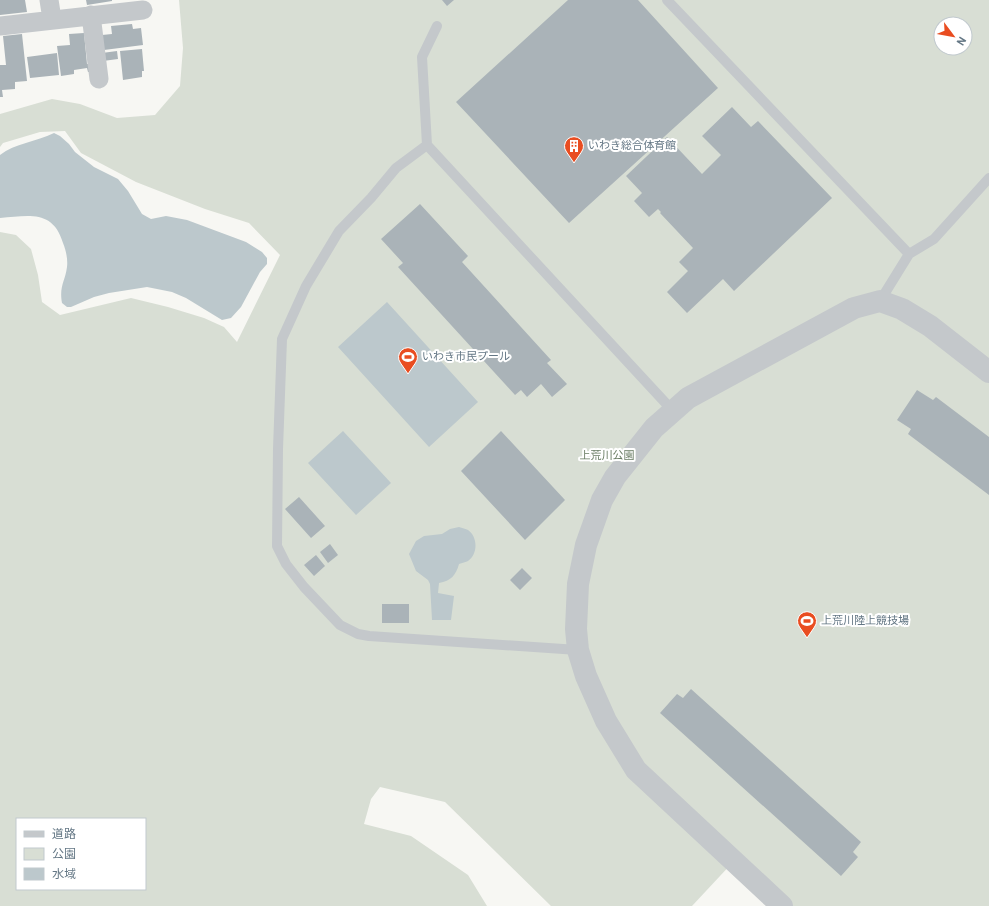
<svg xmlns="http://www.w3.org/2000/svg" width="989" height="906" viewBox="0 0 989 906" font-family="Overpass,'Noto Sans JP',sans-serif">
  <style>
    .green { fill: #d8ded4; fill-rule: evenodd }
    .water { fill: #bcc8cc }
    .building { fill: #aab3b8 }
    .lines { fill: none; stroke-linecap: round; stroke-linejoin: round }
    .service { stroke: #c4c8cb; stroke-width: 10 }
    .minor { stroke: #c4c8cb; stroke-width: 19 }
    .tertiary { stroke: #c4c8cb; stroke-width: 22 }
    .labels { text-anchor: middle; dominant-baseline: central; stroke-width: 4; stroke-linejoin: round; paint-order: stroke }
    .poi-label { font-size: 11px; fill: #647785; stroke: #fff; text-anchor: start }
    .park-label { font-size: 11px; fill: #697c63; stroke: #fff }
  </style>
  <rect width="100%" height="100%" fill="#f7f7f3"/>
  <path class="green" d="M179,0H989V906H782L734,861L692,906H551L445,802L380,787L371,799L364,824L411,836L468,875L487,906H0V232L16,235L31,249L38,275L42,302L60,315L131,298L168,307L204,318L224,327L237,342L280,255L249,223L205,209L136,182L81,153L65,131L40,132L3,143L0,147V114L52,99L80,104L117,118L155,115L180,86L183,48ZM941,24H965V48H941ZM17,819H145V889H17Z"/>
  <path class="water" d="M54,133L60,136L69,144L75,152L94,167L118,179L128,191L142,214L151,219L166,216L187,220L246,242L262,252L267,258V264L260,272L241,307L231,318L222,320L186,298L172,292L147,287L109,293L94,297L71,307H67L62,303C59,286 65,282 67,267C68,260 66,250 63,243C53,209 28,216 0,218V155C15,143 36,142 54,133Z
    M387,302L478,402L429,447L338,347Z
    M343,431L391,483L356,515L308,463Z
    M459,527C462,528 466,529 468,530C478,537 478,554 468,561C466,562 462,563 459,564C456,575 451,581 439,583L438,593L454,596L451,620H432L430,584L428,580L416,571L409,554L416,541L424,536L442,534L450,529Z"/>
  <path class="building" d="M0,0H25L27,12L0,15Z
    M86,0H112V1L87,5Z
    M442,0H454L447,6Z
    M568,0H638L718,88L569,223L456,102Z
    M132,24L133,29L141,28L143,45L104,50L102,35L112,34L111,26Z
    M84,33L87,64H90L91,72H88L87,68L74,70V74L61,76L57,46L70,45L69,34Z
    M22,34L27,81L15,82V89L2,90L3,97H0V65H6L3,36Z
    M142,49L144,71H142V77L123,80L120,51Z
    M117,51L118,59L103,61L102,53Z
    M57,53L59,75L30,78L27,57Z
    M732,107L751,127L758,121L832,198L734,291L723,279L687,313L667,292L688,271L679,262L693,248L660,213L661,212L658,209L649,217L634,201L642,193L626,176L667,137L702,174L721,155L702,136Z
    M420,204L468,256L462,262L551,360L547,363L567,384L552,397L541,384L527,397L521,390L515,395L398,267L403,263L381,239Z
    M917,390L933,400L936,397L989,437V495L908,434L911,429L897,420Z
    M501,431L565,500L525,540L461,471Z
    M299,497L325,526L311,538L285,509Z
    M330,544L338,555L328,563L320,552Z
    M316,555L325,566L314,576L304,565Z
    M522,568L532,578L520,590L510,580Z
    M382,604H409V623H382Z
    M691,689L861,842L853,852L858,857L841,876L660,713L677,694L683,698Z"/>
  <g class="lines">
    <path class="service" d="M667,0L909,254
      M437,26L422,57L427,145L673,411
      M427,145L396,168L371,198L339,231L306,286L282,339L278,449L277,546L286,564L304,587L340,625L358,634L369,636L578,650
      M880,301L909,254L934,239L989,178"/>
    <path class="minor" d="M49,0L52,19
      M91,15L99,79
      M0,26L143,10"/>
    <path class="tertiary" d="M782,906L636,770L606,721L586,676L578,650L576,629L578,584L586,545L602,500L615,477L654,428L688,398L854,308L880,301L902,309L930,326L989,372"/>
  </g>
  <defs>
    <symbol id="building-pin" viewBox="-11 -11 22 30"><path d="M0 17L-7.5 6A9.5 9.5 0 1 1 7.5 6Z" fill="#e94d21" stroke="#fff"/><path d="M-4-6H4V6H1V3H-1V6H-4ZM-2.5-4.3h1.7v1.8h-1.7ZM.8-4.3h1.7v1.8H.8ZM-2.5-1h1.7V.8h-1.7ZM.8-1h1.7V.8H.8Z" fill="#fff"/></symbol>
    <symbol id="stadium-pin" viewBox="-11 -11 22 30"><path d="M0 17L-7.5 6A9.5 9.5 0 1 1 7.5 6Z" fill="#e94d21" stroke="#fff"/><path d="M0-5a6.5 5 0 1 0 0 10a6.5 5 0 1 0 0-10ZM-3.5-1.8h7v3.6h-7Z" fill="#fff"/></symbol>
  </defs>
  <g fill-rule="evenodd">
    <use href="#building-pin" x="563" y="135" width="22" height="30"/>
    <use href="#stadium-pin" x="397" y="346" width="22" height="30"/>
    <use href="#stadium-pin" x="796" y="610" width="22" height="30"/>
  </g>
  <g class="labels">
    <g class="poi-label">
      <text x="588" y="146">いわき総合体育館</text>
      <text x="422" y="357">いわき市民プール</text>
      <text x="821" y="621">上荒川陸上競技場</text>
    </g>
    <g class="park-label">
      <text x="607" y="456">上荒川公園</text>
    </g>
  </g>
  <rect x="16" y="818" width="130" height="72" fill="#ffffff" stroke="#c1c9ce"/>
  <rect x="24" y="831" width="20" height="6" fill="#c4c8cb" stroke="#c1c9ce"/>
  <text x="52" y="838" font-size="12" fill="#647785">道路</text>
  <rect x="24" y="848" width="20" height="12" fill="#d8ded4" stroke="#c1c9ce"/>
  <text x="52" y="858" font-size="12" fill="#647785">公園</text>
  <rect x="24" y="868" width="20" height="12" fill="#bcc8cc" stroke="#c1c9ce"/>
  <text x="52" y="878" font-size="12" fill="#647785">水域</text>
  <g transform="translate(953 36) rotate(122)"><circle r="19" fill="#ffffff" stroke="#c1c9ce"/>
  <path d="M0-3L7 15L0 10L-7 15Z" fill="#e94d21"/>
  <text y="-6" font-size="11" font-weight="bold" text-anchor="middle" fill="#647785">N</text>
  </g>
</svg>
